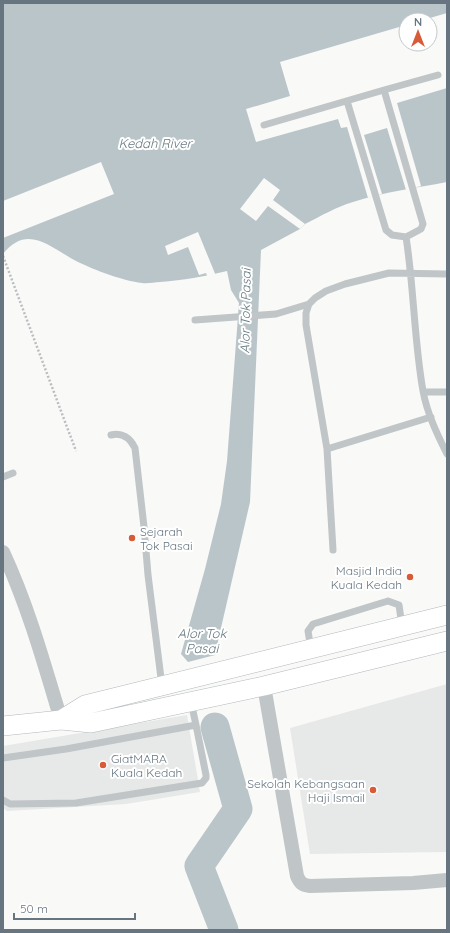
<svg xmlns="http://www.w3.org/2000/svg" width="450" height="933" viewBox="0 0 450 933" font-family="Quicksand,sans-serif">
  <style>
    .built { fill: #e7e8e8 }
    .water { fill: #bac5c9; fill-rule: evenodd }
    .pier { fill: #f9f9f7 }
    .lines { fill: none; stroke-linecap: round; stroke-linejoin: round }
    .river { stroke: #bac5c9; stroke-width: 29 }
    .secondary-casing { stroke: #b3b9bd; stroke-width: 20 }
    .path { stroke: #bbbec0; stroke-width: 2.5; stroke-dasharray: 2 2; stroke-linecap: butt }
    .lane { stroke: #c0c5c8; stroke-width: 7 }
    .street { stroke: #c0c5c8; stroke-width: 14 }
    .secondary { stroke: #fff; stroke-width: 19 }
    .poi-dot { fill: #d85b38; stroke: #fff; stroke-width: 1.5 }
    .labels { text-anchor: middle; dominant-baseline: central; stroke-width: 4; stroke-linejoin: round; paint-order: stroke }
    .poi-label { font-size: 12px; fill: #667580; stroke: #fff; text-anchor: start }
    .water-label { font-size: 13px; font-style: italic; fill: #667a81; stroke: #fff }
  </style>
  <rect width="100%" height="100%" fill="#f9f9f7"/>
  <path class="built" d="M447,684V852L310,854L290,728Z
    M187,715L200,792L126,804L7,811L3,808V746Z"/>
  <path class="water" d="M3,3H447V182C416,188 384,192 353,202C336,207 321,216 305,224L300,229L261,250L250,502L218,641L219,654L188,662L181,654L205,569L221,504L227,461L239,303L231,290L227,271C203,277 184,280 160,282C154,282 148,284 142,283C123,281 95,270 78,262C52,249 28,222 3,254ZM406,20H430V44H406Z"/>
  <path class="pier" d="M447,13V88L397,103L421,186L406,190L387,128L364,135L382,194L368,198L347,127L341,128L338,119L256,142L246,109L290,96L280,62L406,25V44H430V20H423Z
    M101,162L114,194L3,238V201Z
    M264,178L280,190L273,200L305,224L300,229L268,206L256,221L240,209Z
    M198,232L216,276L208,278L206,273L199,275L188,247L168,255L165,246Z"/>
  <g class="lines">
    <path class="river" d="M215,727L238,809L199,866L224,930"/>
    <defs>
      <path id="secondary" d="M61,720L85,705L447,615
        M3,726L61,720L91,723L264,686L447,641"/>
    </defs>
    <use href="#secondary" class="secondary-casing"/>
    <path class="path" d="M3,256L76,451"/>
    <path class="lane" d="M384,90L438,75
      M264,125L384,90L423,224L421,229L406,237L392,235L386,230L347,101
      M406,237C414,288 414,340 423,391C427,413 437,434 447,454
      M195,320L276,314L309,304
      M424,392H447
      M111,435C122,432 130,438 135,448L144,527L148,575L162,686
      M327,449L431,417
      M3,477L13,473
      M333,550L327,449L306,325V313L309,304L315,298L326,291L345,284L389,273L447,274
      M311,649L308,631L313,624L388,601L399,605L402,626
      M3,758L66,749L196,725L191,702
      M3,800L10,804L76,803L202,783L206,778V775L196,725"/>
    <path class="street" d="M3,552C28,606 44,663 61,720
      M264,686L297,876C300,883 302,885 310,886L413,883L447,880"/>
    <use href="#secondary" class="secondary"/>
  </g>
  <g class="poi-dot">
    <circle cx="132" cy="538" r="4"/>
    <circle cx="410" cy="577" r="4"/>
    <circle cx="103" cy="765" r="4"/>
    <circle cx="373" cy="790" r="4"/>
  </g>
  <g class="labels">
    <g class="poi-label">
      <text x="140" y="531">Sejarah<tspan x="140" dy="14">Tok Pasai</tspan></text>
      <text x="402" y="570" text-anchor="end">Masjid India<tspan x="402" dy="14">Kuala Kedah</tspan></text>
      <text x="111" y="758">GiatMARA<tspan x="111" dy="14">Kuala Kedah</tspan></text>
      <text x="365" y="783" text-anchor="end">Sekolah Kebangsaan<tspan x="365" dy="14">Haji Ismail</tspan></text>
    </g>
    <g class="water-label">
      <text x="155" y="143">Kedah River</text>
      <text transform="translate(245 311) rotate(-89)">Alor Tok Pasai</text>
      <text x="202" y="633">Alor Tok<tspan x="202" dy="15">Pasai</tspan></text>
    </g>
  </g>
  <rect width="450" height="933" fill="none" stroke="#667580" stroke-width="8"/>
  <g transform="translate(418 32)"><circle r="19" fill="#ffffff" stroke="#c2c8cc"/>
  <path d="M0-3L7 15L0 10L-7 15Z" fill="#d85b38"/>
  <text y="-6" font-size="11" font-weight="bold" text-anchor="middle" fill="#667580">N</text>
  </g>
  <path d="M14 913v6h121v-6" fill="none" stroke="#667580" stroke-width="2"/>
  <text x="20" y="913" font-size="12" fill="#667580" stroke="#ffffff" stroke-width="3" paint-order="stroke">50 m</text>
</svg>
